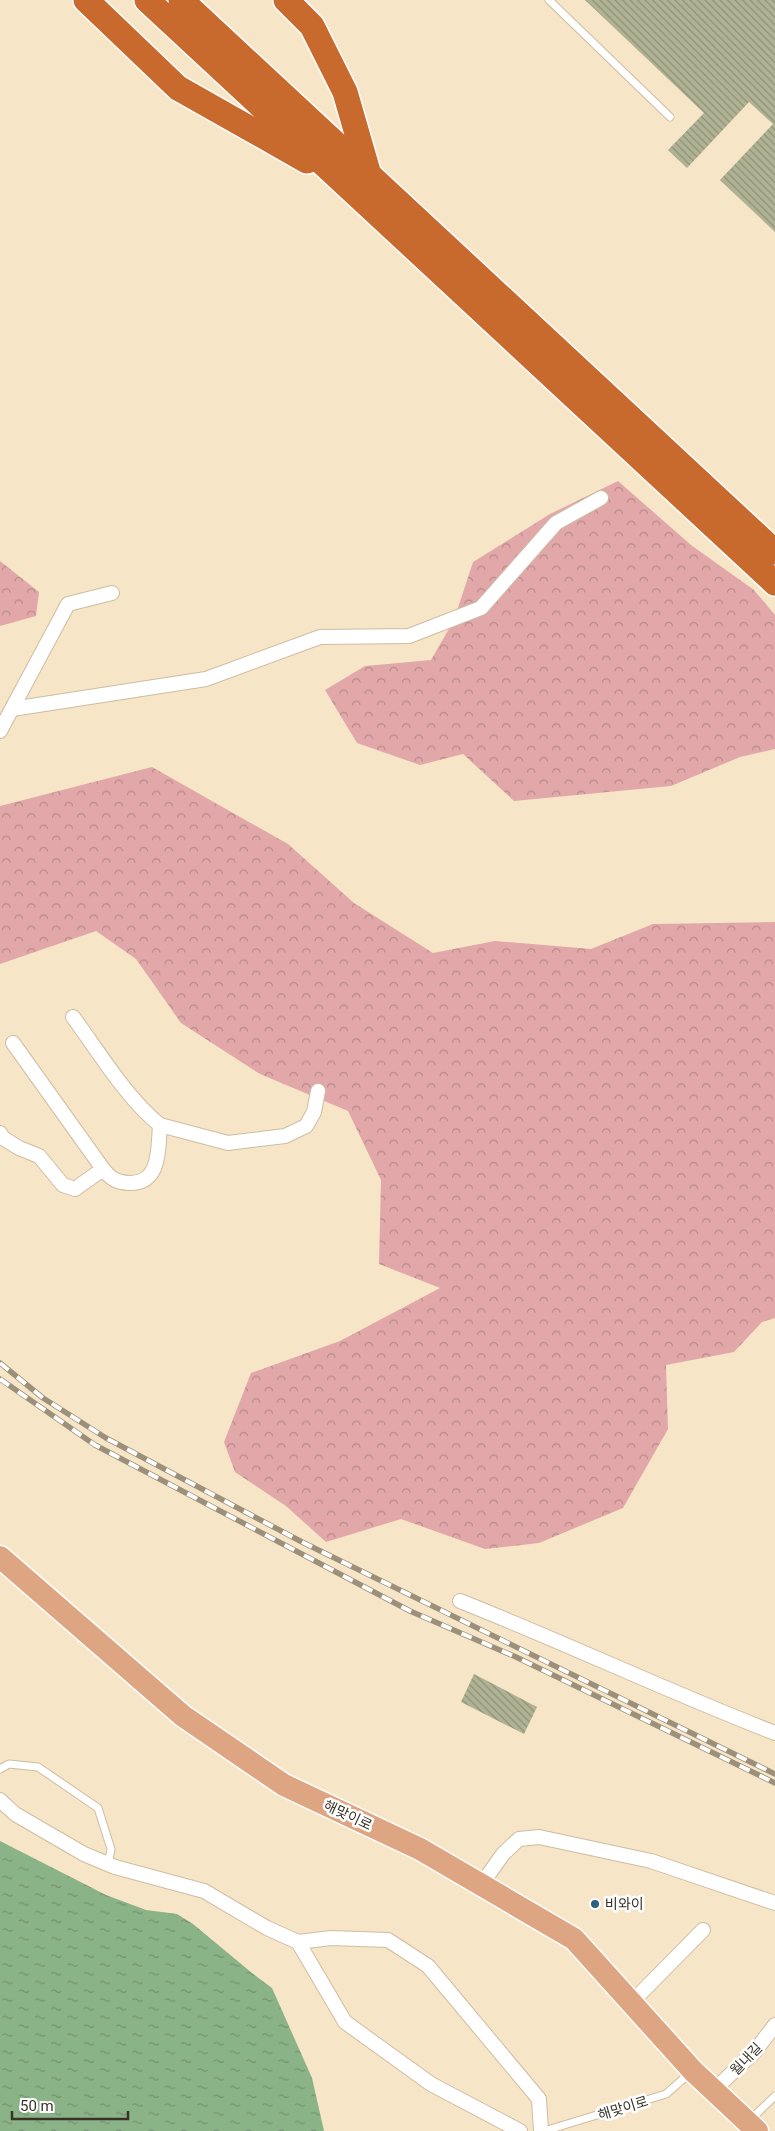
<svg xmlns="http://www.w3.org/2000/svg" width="775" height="2131" font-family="Roboto,'Noto Sans KR',sans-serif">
  <defs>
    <pattern id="forest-crowns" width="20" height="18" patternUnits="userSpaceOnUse" patternTransform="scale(1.25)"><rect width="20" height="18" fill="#e2a8a9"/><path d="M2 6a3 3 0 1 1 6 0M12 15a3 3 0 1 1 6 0" fill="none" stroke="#b8898a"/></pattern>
    <pattern id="water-ripples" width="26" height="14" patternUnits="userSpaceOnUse" patternTransform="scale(1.25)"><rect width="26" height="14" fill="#8bb388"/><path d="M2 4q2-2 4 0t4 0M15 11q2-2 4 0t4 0" fill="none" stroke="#73926f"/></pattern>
    <pattern id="building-back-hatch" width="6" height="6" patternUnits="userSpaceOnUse" patternTransform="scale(1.25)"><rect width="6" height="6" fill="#afb293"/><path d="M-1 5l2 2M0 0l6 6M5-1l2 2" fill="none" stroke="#8f9178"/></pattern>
  </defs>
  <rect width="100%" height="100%" fill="#f6e5c7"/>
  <path fill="url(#forest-crowns)" d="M 618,481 L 691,545 L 754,590 L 775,615 L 775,749 L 740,757 L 671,786 L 514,801 L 463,754 L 420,765 L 357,743 L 325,690 L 365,666 L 431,660 L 454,620 L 473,562 L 550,514 Z
    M 0,561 L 39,592 L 36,616 L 0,626 Z
    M 152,767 L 288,844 L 354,903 L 433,953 L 495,941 L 591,949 L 653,924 L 775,922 L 775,1318 L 762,1322 L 734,1352 L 666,1365 L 668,1429 L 623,1508 L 539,1543 L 485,1549 L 401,1519 L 326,1542 L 286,1506 L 235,1472 L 224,1442 L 251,1373 L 340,1341 L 440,1288 L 379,1264 L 381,1180 L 348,1111 L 260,1074 L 181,1023 L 136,959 L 96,931 L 0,964 L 0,806 Z"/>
  <path fill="url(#water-ripples)" d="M 0,1841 L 106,1895 L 146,1910 L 177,1914 L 193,1924 L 252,1973 L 272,1988 L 312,2078 L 324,2131 L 0,2131 Z"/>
  <path fill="url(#building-back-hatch)" d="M 585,0 L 775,0 L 775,232 L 720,180 L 773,124 L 749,102 L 687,168 L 668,150 L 704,113 Z
    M 474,1674 L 537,1707 L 524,1734 L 461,1702 Z"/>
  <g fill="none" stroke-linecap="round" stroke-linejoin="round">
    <defs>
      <path id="lane" d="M 549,0 L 670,117
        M 0,1769 L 9,1764 L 38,1767 L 98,1808 L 111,1849 L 108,1865
        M 750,2120 L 775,2096
        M 544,2131 L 666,2094 L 691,2072"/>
      <path id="street" d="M 12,709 L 206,679 L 320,637 L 409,636 L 481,608 L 556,523 L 601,498
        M 0,731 L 68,604 L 112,593
        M 73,1017 C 99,1052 127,1099 160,1125 C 158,1149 161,1184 129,1183 C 116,1182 111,1179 103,1169
        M 160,1125 L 228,1143 L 285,1136 L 306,1126 L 314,1112 L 318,1091
        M 0,1133 L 3,1138 L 19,1148 L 39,1156 L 63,1185 L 75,1189 L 103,1169 L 13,1043
        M 460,1601 C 566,1643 669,1692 775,1733
        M 0,1800 L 15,1814 L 84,1854 L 115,1867 L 204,1891 L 267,1928 L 298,1942 L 345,2022 L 431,2084 L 520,2131
        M 481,1885 L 503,1854 L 519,1839 L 539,1837 L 651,1861 L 775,1903
        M 298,1942 L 331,1938 L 388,1940 L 428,1966 L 539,2099 L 541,2131
        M 632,2002 L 703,1930
        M 714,2090 L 755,2051 L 775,2025"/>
      <path id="primary" d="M 0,1557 L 183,1716 L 284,1785 L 420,1849 L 574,1939 L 693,2071 L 757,2131"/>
      <path id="highway" d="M 86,0 L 178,88 L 307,161
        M 147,0 L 775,583
        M 181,0 L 775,552
        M 286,0 L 312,26 L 345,92 L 369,175"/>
    </defs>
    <use href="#lane" stroke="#cebda1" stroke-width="9"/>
    <use href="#street" stroke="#cebda1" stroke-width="16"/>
    <use href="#primary" stroke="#fff" stroke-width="25"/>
    <use href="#highway" stroke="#fff" stroke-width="28"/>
    <use href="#lane" stroke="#fff" stroke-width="7"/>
    <use href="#street" stroke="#fff" stroke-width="14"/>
    <use href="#primary" stroke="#dea582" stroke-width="22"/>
    <use href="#highway" stroke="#c8692e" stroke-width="25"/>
    <defs>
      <path id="rail" d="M 0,1363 L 43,1398 L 106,1438 L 302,1542 L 775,1774
        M 0,1379 L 95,1445 L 410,1611 L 516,1657 L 775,1783"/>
    </defs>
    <use href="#rail" stroke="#9c907b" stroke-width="5.5"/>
    <use href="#rail" stroke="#fff" stroke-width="4" stroke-dasharray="11" stroke-linecap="butt"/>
  </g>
  <circle fill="#2d607d" stroke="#fff" stroke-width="2" cx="595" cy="1904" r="5"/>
  <g text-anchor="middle" stroke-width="5" stroke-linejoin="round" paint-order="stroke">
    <g font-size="14" fill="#393227" stroke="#fff">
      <text transform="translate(348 1815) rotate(25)" y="5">해맞이로</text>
      <text transform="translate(746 2059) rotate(-46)" y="5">월내길</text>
      <text transform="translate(623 2108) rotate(-17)" y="5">해맞이로</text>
    </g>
    <g font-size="14" fill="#393227" stroke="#fff" text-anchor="start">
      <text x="605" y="1909">비와이</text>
    </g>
  </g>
  <path d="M12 2111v8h116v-8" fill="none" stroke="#393227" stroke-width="2.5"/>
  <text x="20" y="2111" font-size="15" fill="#393227" stroke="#ffffff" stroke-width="4" paint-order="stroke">50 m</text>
</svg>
